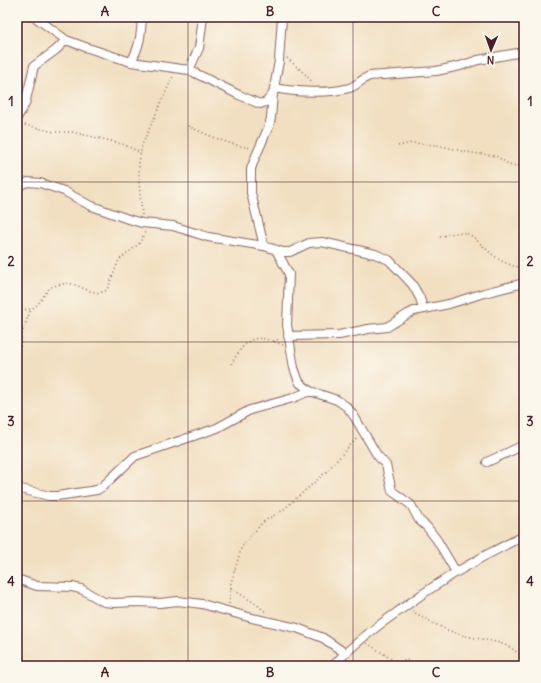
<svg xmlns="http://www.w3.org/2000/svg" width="541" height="683" font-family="Delius,sans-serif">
  <rect width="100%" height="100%" fill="#fbf7ec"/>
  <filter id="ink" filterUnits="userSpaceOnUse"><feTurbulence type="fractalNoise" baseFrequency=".025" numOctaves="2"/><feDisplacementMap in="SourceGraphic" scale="8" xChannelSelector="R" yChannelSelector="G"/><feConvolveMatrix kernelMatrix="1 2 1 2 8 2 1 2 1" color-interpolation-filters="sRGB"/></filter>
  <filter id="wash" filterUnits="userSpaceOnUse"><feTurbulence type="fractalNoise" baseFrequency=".012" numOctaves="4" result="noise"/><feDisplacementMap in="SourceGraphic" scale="16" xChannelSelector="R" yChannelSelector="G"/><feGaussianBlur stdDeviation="0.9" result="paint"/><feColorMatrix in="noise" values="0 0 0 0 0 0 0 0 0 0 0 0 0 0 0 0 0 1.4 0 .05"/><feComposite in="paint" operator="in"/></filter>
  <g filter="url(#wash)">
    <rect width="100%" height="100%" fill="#f2dfc1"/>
  </g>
  <g filter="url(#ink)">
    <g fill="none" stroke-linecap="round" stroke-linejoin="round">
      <defs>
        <path id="minor" d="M 35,17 L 66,40 L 88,48 L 131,62 L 189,70 L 239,95 L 260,104 L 266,102 L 273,94
          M 131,62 C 140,46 141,35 142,17
          M 189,70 L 199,48 L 203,17
          M 274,88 C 294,92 329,94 349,88 C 357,86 361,79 370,76 L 436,71 L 460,66 L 478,60 L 517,53 L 521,54 L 524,58
          M 17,118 L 25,104 L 34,66 L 56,50 L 66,40
          M 17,186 L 28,182 L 40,183 L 64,191 L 89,205 L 128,219 L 142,223 L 173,226 L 208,237 L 264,246 L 283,252 L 290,252 L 309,243 L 322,242 L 375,254 L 389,260 L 412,284 L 420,298 L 423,309
          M 264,246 L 251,193 L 251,169 L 255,158 L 269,126 L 271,118 L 273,94 L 279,61 L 282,17
          M 276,250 L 289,274 L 287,325 L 294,368 L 298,379 L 300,383 L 310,391 L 337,400 L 347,407 L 354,416 L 377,455 L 386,465 L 392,491 L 411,505 L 419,520 L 427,527 L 437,540 L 456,572
          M 288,336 L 339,335 L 368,329 L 387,327 L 408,314 L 414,311 L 449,304 L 484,293 L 524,283
          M 487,462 L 524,445
          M 17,488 L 49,496 L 57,496 L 97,490 L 102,487 L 135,456 L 217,428 L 250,410 L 293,398 L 310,391
          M 17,579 L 37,586 L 72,587 L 81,589 L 104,602 L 114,603 L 137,602 L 160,603 L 178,601 L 202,604 L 252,618 L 297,628 L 323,638 L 345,653
          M 333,666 C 352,645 373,629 396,613 C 436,583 479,557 524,536
          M 521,666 L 524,664"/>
      </defs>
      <use href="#minor" stroke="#856260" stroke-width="10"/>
      <path stroke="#856260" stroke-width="1.5" stroke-dasharray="1 3" stroke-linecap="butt" d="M 287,58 L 306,75 L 313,83
        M 21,124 L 54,132 L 72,132 L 111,141 L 125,145 L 141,153
        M 188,126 C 208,135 229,145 251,148
        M 398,146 L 412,143 L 437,145 L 466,152 L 496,156 L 510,165 L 524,167
        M 524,194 L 522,200 L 524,207
        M 142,215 L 139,183 L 139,163 L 142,145 L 173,76
        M 440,237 C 448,234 457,232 465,233 C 473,235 478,242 483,246 C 495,258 507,266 524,268
        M 17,309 C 21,309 26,310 30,309 C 42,306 44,287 57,285 C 62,284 67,283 72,284 C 84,287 95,297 107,290 L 119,260 L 139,244 L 145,232
        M 273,341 L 280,339
        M 17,358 L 20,349 L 22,333 L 31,309
        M 231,364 C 247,338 252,332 283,345
        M 231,588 L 256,604 L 267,613
        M 229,604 L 231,583 L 242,546 L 263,522 L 283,510 L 326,472 L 357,438
        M 412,611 C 427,620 444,630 462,635 C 482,641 505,639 521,656
        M 367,643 L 399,664 L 405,659 L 420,666"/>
      <use href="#minor" stroke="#fff" stroke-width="8"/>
    </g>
  </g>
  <path fill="none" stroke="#4a1f2b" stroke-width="1" stroke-opacity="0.55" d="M 188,17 L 188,666M 353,17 L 353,666M 17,182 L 524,182M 17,342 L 524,342M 17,501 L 524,501"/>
  <rect width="541" height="683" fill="none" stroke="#fbf7ec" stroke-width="44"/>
  <g transform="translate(491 50) rotate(182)" stroke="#fbf7ec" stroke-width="3" paint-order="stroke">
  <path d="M0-3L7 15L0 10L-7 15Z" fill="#4a1f2b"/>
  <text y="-6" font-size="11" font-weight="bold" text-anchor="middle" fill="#4a1f2b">N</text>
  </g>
  <rect x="22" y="22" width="497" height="639" fill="none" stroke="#4a1f2b" stroke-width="1.5"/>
  <g font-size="13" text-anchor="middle" font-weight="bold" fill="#4a1f2b">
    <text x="105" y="16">A</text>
    <text x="270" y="16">B</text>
    <text x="436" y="16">C</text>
    <text x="11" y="106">1</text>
    <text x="530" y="106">1</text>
    <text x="11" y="266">2</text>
    <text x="530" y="266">2</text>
    <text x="11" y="426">3</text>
    <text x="530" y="426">3</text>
    <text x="11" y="586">4</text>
    <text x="530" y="586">4</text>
    <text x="105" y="677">A</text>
    <text x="270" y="677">B</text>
    <text x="436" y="677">C</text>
  </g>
</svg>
